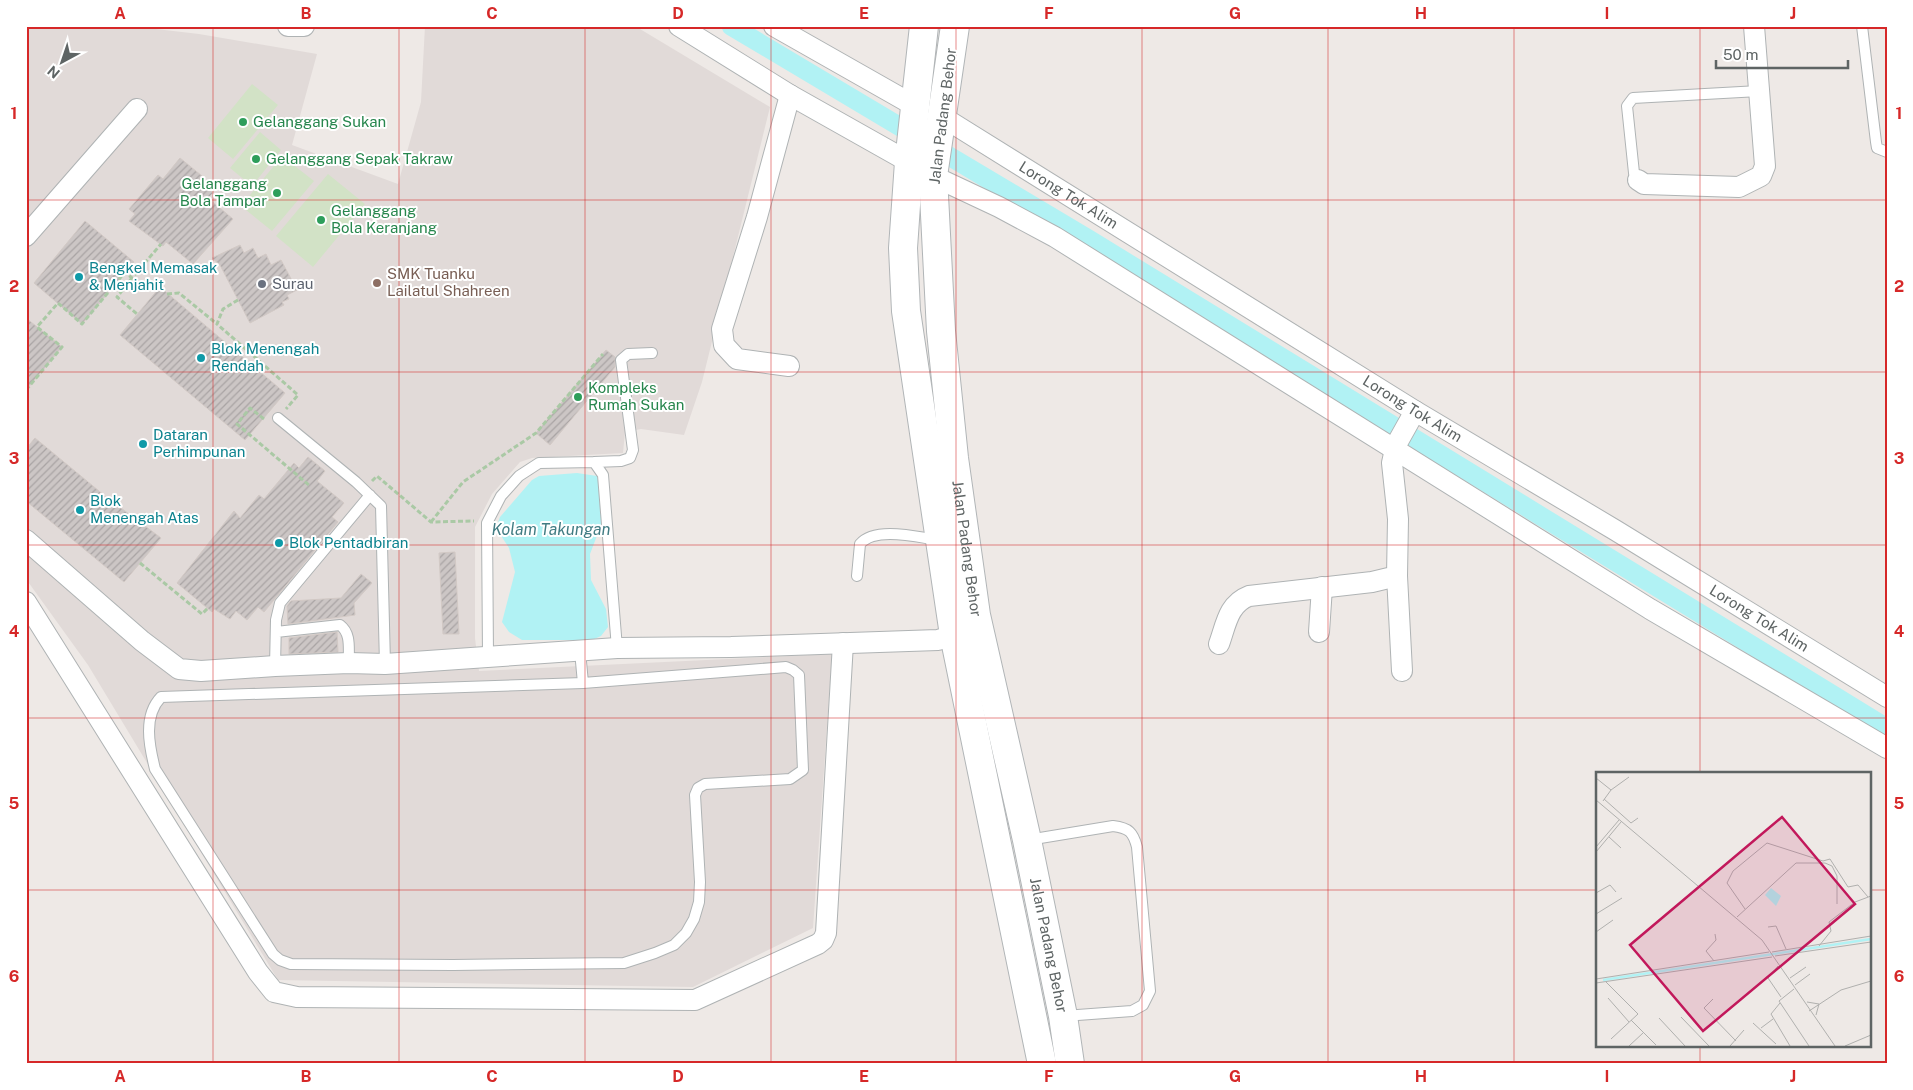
<svg xmlns="http://www.w3.org/2000/svg" width="1913" height="1090" font-family="'Public Sans',sans-serif">
  <defs>
    <pattern id="building-hatch" width="6" height="6" patternUnits="userSpaceOnUse" patternTransform="scale(1.25)"><rect width="6" height="6" fill="#ccc6c5"/><path d="M-1 1l2-2M0 6l6-6M5 7l2-2" fill="none" stroke="#a9a4a4"/></pattern>
  </defs>
  <rect width="100%" height="100%" fill="#eee9e6"/>
  <path fill="#e1dad8" d="M 26,26 L 130,26 L 199,34 L 317,54 L 292,145 L 398,184 L 421,102 L 425,26 L 635,26 L 770,107 L 702,382 L 684,435 L 641,429 L 625,432 L 623,453 L 532,458 L 520,462 L 492,494 L 475,527 L 475,638 L 479,671 L 832,654 L 813,928 L 693,987 L 278,980 L 88,665 L 26,579 Z"/>
  <path fill="#d2e2c6" d="M 252,84 L 278,105 L 233,159 L 208,138 Z
    M 260,132 L 281,150 L 252,186 L 230,168 Z
    M 282,156 L 314,181 L 272,231 L 241,206 Z
    M 328,174 L 365,204 L 313,267 L 276,236 Z"/>
  <path fill="#b1f2f4" d="M 577,473 L 597,476 L 601,494 L 603,520 L 590,554 L 591,580 L 606,609 L 608,627 L 601,636 L 592,640 L 522,640 L 509,632 L 502,622 L 515,572 L 509,548 L 496,528 L 500,517 L 532,480 L 539,476 Z"/>
  <g fill="none" stroke-linecap="round" stroke-linejoin="round">
    <path stroke="#b1f2f4" stroke-width="19" d="M 731,26 L 1090,240 L 1887,728"/>
  </g>
  <path fill="url(#building-hatch)" stroke="#d2c9c5" d="M 180,158 L 202,176 L 199,181 L 213,193 L 208,198 L 233,219 L 193,264 L 166,242 L 163,246 L 129,221 L 135,214 L 129,209 L 158,175 L 163,179 Z
    M 85,221 L 134,262 L 82,324 L 34,283 Z
    M 240,245 L 244,253 L 253,248 L 258,258 L 266,254 L 271,265 L 281,260 L 297,290 L 287,295 L 289,299 L 282,302 L 284,305 L 250,323 L 220,265 L 212,258 Z
    M 160,287 L 285,393 L 245,440 L 120,335 Z
    M 26,318 L 62,347 L 26,390 Z
    M 606,350 L 615,357 L 615,367 L 550,445 L 536,433 Z
    M 35,438 L 105,496 L 161,538 L 124,582 L 26,501 L 26,449 Z
    M 308,457 L 325,471 L 317,481 L 344,503 L 332,517 L 338,522 L 264,612 L 258,607 L 247,620 L 236,611 L 230,619 L 214,609 L 212,612 L 177,583 L 234,511 L 240,518 L 259,495 L 264,499 L 294,463 L 299,468 Z
    M 455,552 L 459,634 L 443,634 L 439,553 Z
    M 361,574 L 372,583 L 354,603 L 355,615 L 288,624 L 287,606 L 291,601 L 341,598 Z
    M 337,632 L 338,652 L 289,654 L 289,638 Z"/>
  <g fill="none" stroke-linecap="round" stroke-linejoin="round">
    <defs>
      <path id="service" d="M 1862,26 L 1876,142 L 1877,148 L 1887,152
        M 1638,180 L 1634,173 L 1627,106 L 1633,98 L 1759,91
        M 278,418 L 356,482 L 381,506 L 385,664
        M 594,462 L 621,461 L 630,458 L 633,450 L 621,360 L 628,354 L 652,353
        M 857,576 L 860,544 C 875,526 917,537 938,540
        M 276,632 L 340,625 C 352,634 348,650 349,663
        M 580,651 L 583,683
        M 488,656 L 487,523 L 501,496 L 519,476 L 539,463 L 594,462 L 603,475 L 617,648
        M 275,666 L 276,620 L 280,603 L 370,495
        M 786,667 L 793,670 L 799,675 L 803,770 L 790,779 L 705,784 L 698,788 L 695,795 L 700,882 L 699,902 L 694,919 L 686,933 L 674,945 L 655,953 L 624,963 L 453,965 L 291,964 L 280,960 L 273,954 L 155,769 C 149,745 143,716 161,697 L 583,683 Z
        M 1028,840 L 1113,826 C 1129,828 1133,832 1137,847 L 1150,991 L 1143,1005 L 1132,1011 L 1064,1016"/>
      <g id="minor">
        <path d="M 288,26 L 304,26"/>
        <path d="M 679,26 L 790,95 L 909,162"/>
        <path d="M 774,26 L 915,106"/>
        <path id="s1" d="M 941,116 L 1415,411 L 1615,530 L 1887,697"/>
        <path d="M 933,176 L 999,207 L 1055,237 L 1650,609 L 1887,748"/>
        <path d="M 1638,180 L 1644,184 L 1739,187 L 1761,176 L 1765,166 L 1754,26"/>
        <path d="M 26,236 L 137,109"/>
        <path d="M 789,366 L 737,359 L 724,345 L 722,329 L 757,217 L 790,95"/>
        <path d="M 26,540 L 142,641 L 179,669 L 201,671 L 275,666 L 349,663 L 385,664 L 617,648 L 731,647 L 938,640 L 954,635"/>
        <path d="M 1397,576 L 1402,671"/>
        <path d="M 26,602 L 258,972 L 274,992 L 297,997 L 695,1000 L 818,944 L 823,940 L 826,933 L 843,643"/>
        <path d="M 1319,632 L 1322,587"/>
        <path d="M 1219,644 C 1226,625 1228,604 1249,596 L 1372,582 L 1397,576 L 1398,519 L 1392,463 L 1396,445 L 1415,411"/>
      </g>
      <g id="secondary">
        <path d="M 924,26 L 909,162 L 903,248 L 906,311 L 954,635 L 1042,1064"/>
        <path id="s2" d="M 955,26 L 933,176 L 941,331 L 954,458 L 976,615 L 1027,840 L 1063,1016 L 1070,1064"/>
      </g>
    </defs>
    <use href="#service" stroke="#afb3b4" stroke-width="12"/>
    <use href="#minor" stroke="#afb3b4" stroke-width="22"/>
    <use href="#secondary" stroke="#b1b5b7" stroke-width="30"/>
    <path stroke="#aac9a5" stroke-width="3" stroke-dasharray="5 2.5" stroke-linecap="butt" d="M 132,278 L 117,297 L 137,314
      M 167,294 L 179,293 L 217,324
      M 238,300 L 223,309 L 217,324 L 298,395 L 286,409
      M 26,390 L 62,347 L 37,327 L 58,303 L 82,324 L 125,272 L 132,278 L 161,244
      M 264,419 L 250,408 L 237,424 L 310,486
      M 372,481 L 377,476 L 431,522 L 474,521
      M 431,522 L 463,482 L 536,433 L 603,354
      M 140,563 L 202,614 L 208,608"/>
    <use href="#service" stroke="#fff" stroke-width="10"/>
    <use href="#minor" stroke="#fff" stroke-width="20"/>
    <use href="#secondary" stroke="#fff" stroke-width="28"/>
  </g>
  <path fill="none" stroke="#d62828" stroke-width="1" stroke-opacity="0.55" d="M 213,26 L 213,1064M 399,26 L 399,1064M 585,26 L 585,1064M 771,26 L 771,1064M 956,26 L 956,1064M 1142,26 L 1142,1064M 1328,26 L 1328,1064M 1514,26 L 1514,1064M 1700,26 L 1700,774M 26,200 L 1887,200M 26,372 L 1887,372M 26,545 L 1887,545M 26,718 L 1887,718M 26,890 L 1597,890M 1869,890 L 1887,890M 1700,1046 L 1700,1064"/>
  <g fill="#2e9e5b" stroke="#fff" stroke-width="2">
    <circle cx="243" cy="122" r="5"/>
    <circle cx="256" cy="159" r="5"/>
    <circle cx="277" cy="193" r="5"/>
    <circle cx="321" cy="220" r="5"/>
    <circle cx="578" cy="397" r="5"/>
  </g>
  <g fill="#0f9aa8" stroke="#fff" stroke-width="2">
    <circle cx="79" cy="277" r="5"/>
    <circle cx="201" cy="358" r="5"/>
    <circle cx="143" cy="444" r="5"/>
    <circle cx="80" cy="510" r="5"/>
    <circle cx="279" cy="543" r="5"/>
  </g>
  <circle fill="#8d6e63" stroke="#fff" stroke-width="2" cx="377" cy="283" r="5"/>
  <circle fill="#6b7280" stroke="#fff" stroke-width="2" cx="262" cy="284" r="5"/>
  <g text-anchor="middle" stroke-width="4" stroke-linejoin="round" paint-order="stroke">
    <g font-size="15" fill="#5e6464" stroke="#fff">
      <text transform="translate(943 116) rotate(-83)" y="5">Jalan Padang Behor</text>
      <text dy="5" stroke="none"><textPath href="#s1" startOffset="150">Lorong Tok Alim</textPath></text>
      <text dy="5" stroke="none"><textPath href="#s1" startOffset="555">Lorong Tok Alim</textPath></text>
      <text dy="5" stroke="none"><textPath href="#s2" startOffset="526">Jalan Padang Behor</textPath></text>
      <text dy="5" stroke="none"><textPath href="#s1" startOffset="960">Lorong Tok Alim</textPath></text>
      <text dy="5" stroke="none"><textPath href="#s2" startOffset="931">Jalan Padang Behor</textPath></text>
    </g>
    <g font-size="15" fill="#27864d" stroke="#fff" text-anchor="start">
      <text x="253" y="127">Gelanggang Sukan</text>
      <text x="266" y="164">Gelanggang Sepak Takraw</text>
      <text x="267" y="189" text-anchor="end">Gelanggang<tspan x="267" dy="17">Bola Tampar</tspan></text>
      <text x="331" y="216">Gelanggang<tspan x="331" dy="17">Bola Keranjang</tspan></text>
      <text x="588" y="393">Kompleks<tspan x="588" dy="17">Rumah Sukan</tspan></text>
    </g>
    <g font-size="15" fill="#0d838f" stroke="#fff" text-anchor="start">
      <text x="89" y="273">Bengkel Memasak<tspan x="89" dy="17">&amp; Menjahit</tspan></text>
      <text x="211" y="354">Blok Menengah<tspan x="211" dy="17">Rendah</tspan></text>
      <text x="153" y="440">Dataran<tspan x="153" dy="17">Perhimpunan</tspan></text>
      <text x="90" y="506">Blok<tspan x="90" dy="17">Menengah Atas</tspan></text>
      <text x="289" y="548">Blok Pentadbiran</text>
    </g>
    <g font-size="15" fill="#785e54" stroke="#fff" text-anchor="start">
      <text x="387" y="279">SMK Tuanku<tspan x="387" dy="17">Lailatul Shahreen</tspan></text>
    </g>
    <g font-size="15" fill="#5b616d" stroke="#fff" text-anchor="start">
      <text x="272" y="289">Surau</text>
    </g>
    <g font-size="16" font-style="italic" fill="#417c83" stroke="#fff">
      <text x="551" y="535">Kolam Takungan</text>
    </g>
  </g>
  <g transform="translate(1596 772)">
    <rect width="275" height="275" fill="#eee9e6"/>
    <path d="M 175,116 L 185,124 L 180,134 L 169,123 Z" fill="#b1f2f4"/>
    <path fill="none" stroke="#b1f2f4" stroke-width="2.5" d="M 7,208 L 275,167"/>
    <path fill="none" stroke="#b0b0ae" stroke-width="1" d="M 0,6 L 15,18M 8,27 L 35,51 L 42,46M 0,28 L 166,168 L 239,274M 7,29 L 15,18 L 33,5M 13,65 L 25,76M 0,75 L 23,48M 0,80 L 25,50M 0,121 L 14,113 L 20,120M 149,137 L 131,111 L 137,99 L 171,71 L 227,89 L 234,87 L 252,115 L 262,113 L 272,125M 0,142 L 26,126M 141,145 L 200,91 L 229,91 L 236,94 L 241,104 L 241,132M 172,155 L 180,154 L 190,177M 0,160 L 17,148M 223,174 L 235,159 L 233,150 L 259,130 L 275,124M 176,180 L 275,164M 179,184 L 275,170M 118,189 L 110,179 L 120,168 L 119,162M 182,194 L 172,206 L 185,225M 194,206 L 210,195M 0,207 L 173,180M 10,210 L 42,242 L 15,267M 0,211 L 176,185M 199,213 L 214,202M 198,217 L 183,229 L 213,274M 12,226 L 33,250M 117,227 L 108,236 L 140,269M 211,230 L 223,232 L 220,243M 184,231 L 175,242 L 194,274M 213,239 L 245,218 L 275,209M 85,245 L 113,274M 63,246 L 89,274M 35,248 L 60,273M 157,251 L 180,272M 165,256 L 177,247M 33,274 L 47,261M 134,274 L 148,258M 249,274 L 275,263"/>
    <path fill="#c2185b" fill-opacity="0.15" stroke="#c2185b" stroke-width="2.5" d="M 186,45 L 259,132 L 107,259 L 34,173 Z"/>
    <rect width="275" height="275" fill="none" stroke="#5e6464" stroke-width="2.5"/>
  </g>
  <rect width="1913" height="1090" fill="none" stroke="#ffffff" stroke-width="55"/>
  <g transform="translate(62 62) rotate(220)" stroke="#ffffff" stroke-width="4" paint-order="stroke">
  <path d="M0-4L9 19L0 12L-9 19Z" fill="#5e6464"/>
  <text y="-8" font-size="14" font-weight="bold" text-anchor="middle" fill="#5e6464">N</text>
  </g>
  <path d="M1716 60v8h132v-8" fill="none" stroke="#5e6464" stroke-width="2.5"/>
  <text x="1723" y="60" font-size="15" fill="#5e6464" stroke="#ffffff" stroke-width="4" paint-order="stroke">50 m</text>
  <rect x="28" y="28" width="1858" height="1034" fill="none" stroke="#d62828" stroke-width="2"/>
  <g font-size="16" text-anchor="middle" font-weight="bold" fill="#d62828">
    <text x="120" y="19">A</text>
    <text x="306" y="19">B</text>
    <text x="492" y="19">C</text>
    <text x="678" y="19">D</text>
    <text x="864" y="19">E</text>
    <text x="1049" y="19">F</text>
    <text x="1235" y="19">G</text>
    <text x="1421" y="19">H</text>
    <text x="1607" y="19">I</text>
    <text x="1793" y="19">J</text>
    <text x="14" y="119">1</text>
    <text x="1899" y="119">1</text>
    <text x="14" y="292">2</text>
    <text x="1899" y="292">2</text>
    <text x="14" y="464">3</text>
    <text x="1899" y="464">3</text>
    <text x="14" y="637">4</text>
    <text x="1899" y="637">4</text>
    <text x="14" y="809">5</text>
    <text x="1899" y="809">5</text>
    <text x="14" y="982">6</text>
    <text x="1899" y="982">6</text>
    <text x="120" y="1082">A</text>
    <text x="306" y="1082">B</text>
    <text x="492" y="1082">C</text>
    <text x="678" y="1082">D</text>
    <text x="864" y="1082">E</text>
    <text x="1049" y="1082">F</text>
    <text x="1235" y="1082">G</text>
    <text x="1421" y="1082">H</text>
    <text x="1607" y="1082">I</text>
    <text x="1793" y="1082">J</text>
  </g>
</svg>
